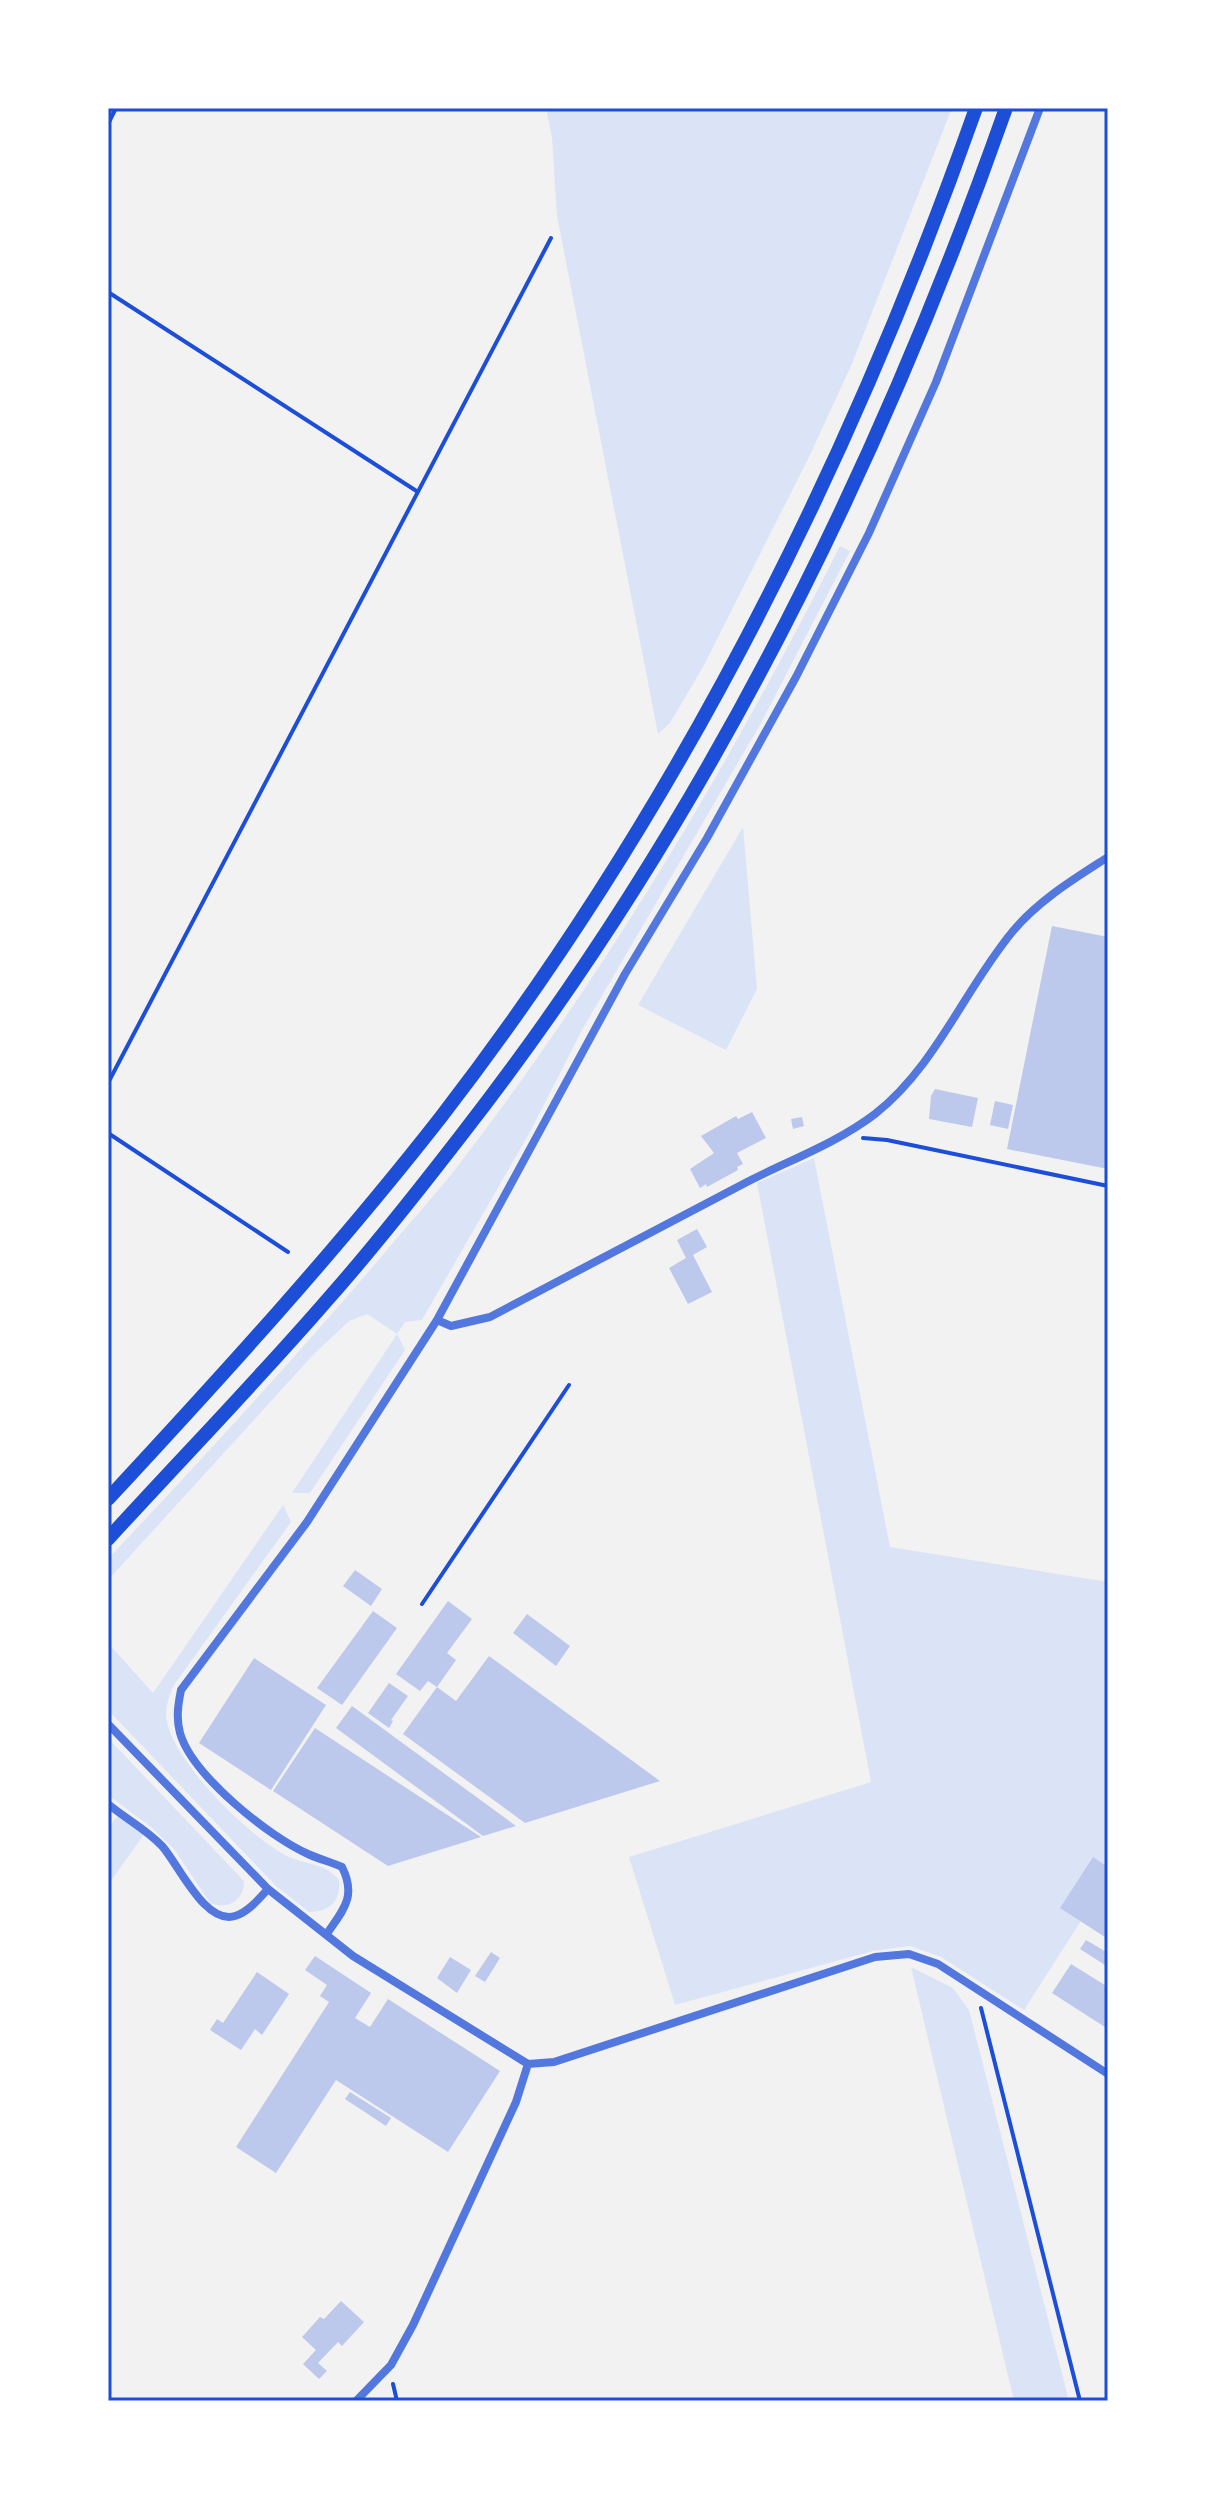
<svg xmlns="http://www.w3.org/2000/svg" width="1216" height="2509" font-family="'Fira Sans Condensed',sans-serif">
  <rect width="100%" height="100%" fill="#f2f2f2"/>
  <path fill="#dbe4f7" d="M 546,108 L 952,108 L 851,366 L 809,457 L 703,667 L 670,723 L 658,734 L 557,216 L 552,138 Z
    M 840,546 L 850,551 L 761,723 L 582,1030 L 530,1132 L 422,1320 L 405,1322 L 397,1334 L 405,1350 L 310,1493 L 292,1493 L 397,1334 L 367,1314 L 349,1321 L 314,1354 L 108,1580 L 108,1559 C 203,1458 297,1356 387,1250 C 411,1221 437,1193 460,1163 C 608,970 731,762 840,546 Z
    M 743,827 L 757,989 L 726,1050 L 638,1005 Z
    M 814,1158 L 890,1547 L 1108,1582 L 1108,1867 L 1093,1858 L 1081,1921 L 1024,2010 L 941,1957 L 910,1946 L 873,1951 L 675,2005 L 629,1857 L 871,1782 L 757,1183 Z
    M 283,1505 L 291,1522 L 174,1685 C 170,1694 166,1704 166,1715 C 168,1758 252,1840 289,1857 C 308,1865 325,1863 339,1880 C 341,1902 329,1912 309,1912 L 276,1886 L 108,1710 L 108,1643 L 153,1693 Z
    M 108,1738 L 244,1881 C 244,1901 228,1910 210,1903 L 174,1849 L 151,1827 L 108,1795 Z
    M 120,1813 L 147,1830 L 108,1885 L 108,1828 Z
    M 911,1967 L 953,1988 L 969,2010 L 1069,2401 L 1014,2401 Z"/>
  <path fill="#bdc9ec" d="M 1052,926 L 1108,937 L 1108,1169 L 1007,1149 Z
    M 935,1089 L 978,1098 L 972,1127 L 929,1119 L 931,1096 Z
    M 995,1101 L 1013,1105 L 1008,1129 L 990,1125 Z
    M 752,1112 L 766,1138 L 737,1153 L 743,1164 L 737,1167 L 738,1170 L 707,1187 L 706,1184 L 700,1188 L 690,1169 L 714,1153 L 701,1136 L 736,1116 L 738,1119 Z
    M 802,1117 L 804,1126 L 793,1129 L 791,1119 Z
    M 697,1229 L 707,1247 L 693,1255 L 712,1292 L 688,1304 L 669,1268 L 686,1258 L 677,1240 Z
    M 355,1570 L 382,1589 L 371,1606 L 343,1586 Z
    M 448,1601 L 472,1619 L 447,1653 L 456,1660 L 437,1687 L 456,1701 L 489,1656 L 660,1781 L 525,1823 L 403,1734 L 437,1687 L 428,1681 L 420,1691 L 396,1674 Z
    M 373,1611 L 397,1628 L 342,1705 L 317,1688 Z
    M 527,1614 L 570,1646 L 556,1666 L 513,1633 Z
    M 254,1658 L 326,1705 L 271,1790 L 199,1743 Z
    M 389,1683 L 408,1696 L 391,1720 L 393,1721 L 389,1728 L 368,1713 Z
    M 352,1706 L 516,1826 L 483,1836 L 336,1728 Z
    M 315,1728 L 481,1837 L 388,1866 L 273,1791 Z
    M 1093,1857 L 1108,1867 L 1108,1939 L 1060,1908 Z
    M 1086,1940 L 1108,1953 L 1108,1967 L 1080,1949 Z
    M 491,1952 L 500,1958 L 485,1982 L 475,1976 Z
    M 315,1956 L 371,1993 L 355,2018 L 370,2027 L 388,1999 L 500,2071 L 448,2152 L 336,2080 L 276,2173 L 236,2147 L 329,2002 L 320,1996 L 327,1985 L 305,1970 Z
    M 450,1957 L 471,1970 L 457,1993 L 437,1978 Z
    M 1071,1964 L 1108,1987 L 1108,2029 L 1052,1993 Z
    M 257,1972 L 289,1994 L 262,2035 L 255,2029 L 241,2050 L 210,2030 L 217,2019 L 223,2023 Z
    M 350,2092 L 391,2118 L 386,2126 L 345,2099 Z
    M 341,2301 L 364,2322 L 342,2346 L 338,2342 L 318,2363 L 327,2371 L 319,2379 L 303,2364 L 316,2350 L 302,2337 L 320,2317 L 324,2319 Z"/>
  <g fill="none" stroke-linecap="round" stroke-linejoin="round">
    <path stroke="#1d4ed8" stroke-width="4" d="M 108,124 L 116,108
      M 108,292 L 418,492
      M 108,1083 L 551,238
      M 108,1133 L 288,1252
      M 863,1138 L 887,1140 L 1108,1186
      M 422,1604 L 569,1385
      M 981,2008 L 1080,2401
      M 393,2384 L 397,2401"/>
    <path stroke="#5277de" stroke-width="8" d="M 437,1320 L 451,1326 L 490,1317 C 575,1272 661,1227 747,1182 C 790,1160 837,1143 875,1114 C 936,1066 964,990 1013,931 C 1039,900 1074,879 1108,857
      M 108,1724 L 268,1889
      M 108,1804 C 126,1819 146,1829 162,1846 C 179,1865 205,1925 235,1916 C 248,1912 259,1899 268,1889 L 353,1956 L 528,2064 L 554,2062 L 875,1957 L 909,1954 L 938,1964 L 1108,2074
      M 326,1935 C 343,1910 357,1897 342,1867 C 331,1862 319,1859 308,1854 C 269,1837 192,1775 180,1733 C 176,1718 178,1705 181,1690 L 307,1522 L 437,1320 L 625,974 L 707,838 L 796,677 L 869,533 L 936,382 L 1040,108
      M 356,2401 L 391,2365 L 413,2325 L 516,2102 L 528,2064"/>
    <path stroke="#1d4ed8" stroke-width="14" d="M 108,1499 C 223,1375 337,1250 441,1117 C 675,814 849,468 976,108
      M 108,1539 C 181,1459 257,1381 328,1299 C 375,1246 419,1190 463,1133 C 702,826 877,474 1006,108"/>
  </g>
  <rect width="1216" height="2509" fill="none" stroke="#ffffff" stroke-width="220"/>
  <rect x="110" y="110" width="996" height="2289" fill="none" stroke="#1d4ed8" stroke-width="3"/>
</svg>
